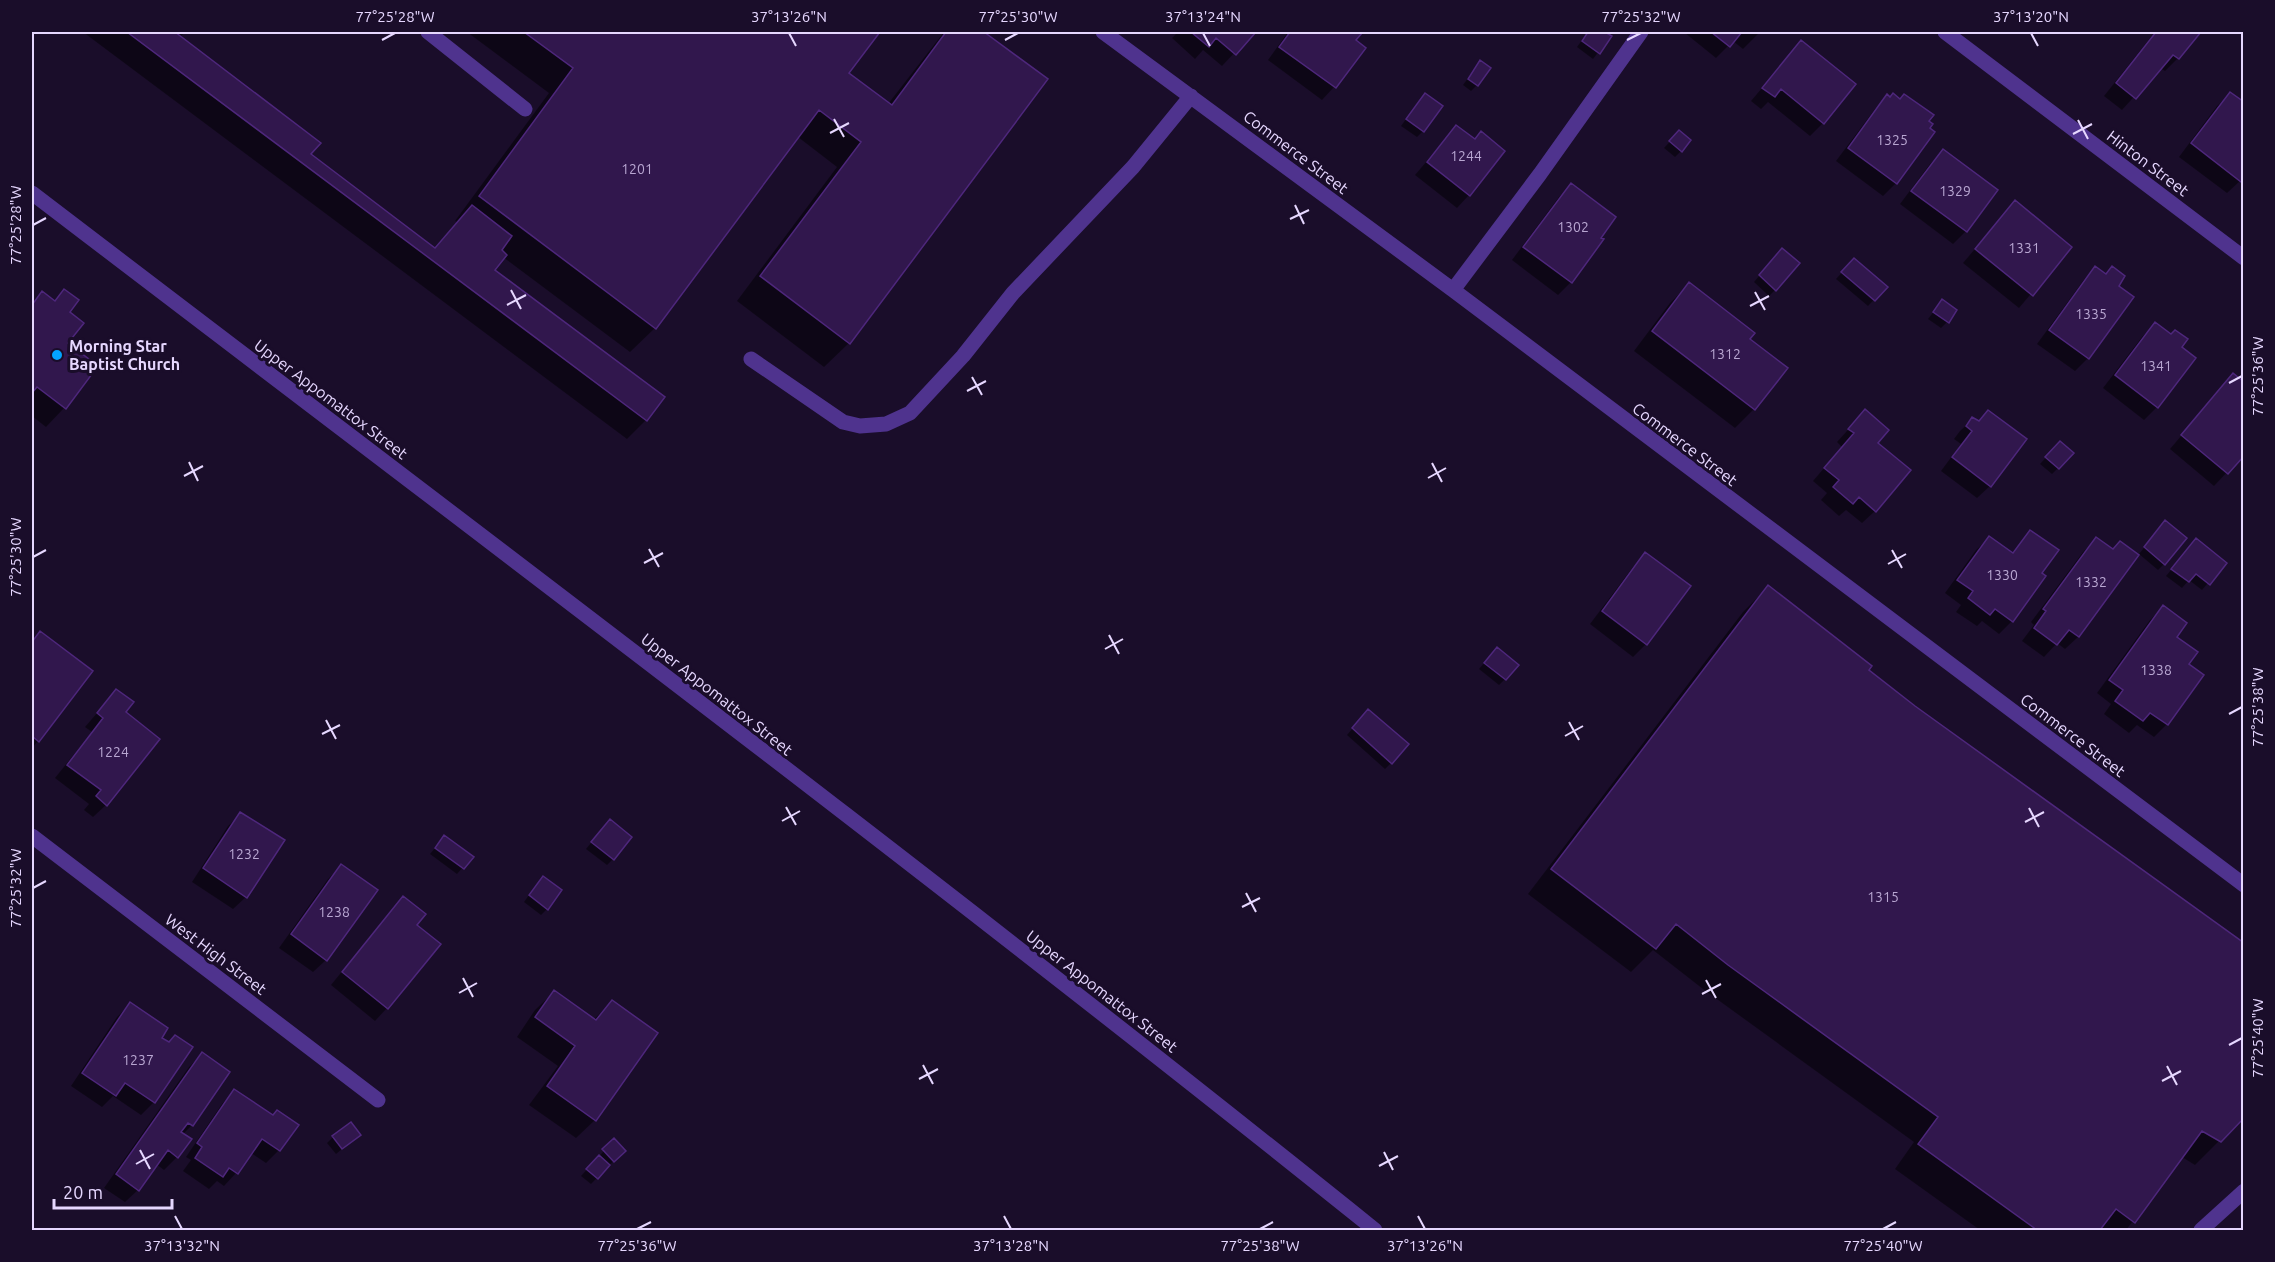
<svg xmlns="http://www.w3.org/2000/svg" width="2275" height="1262" font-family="Ubuntu,sans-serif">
  <rect width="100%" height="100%" fill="#1a0d2a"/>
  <path fill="#0007" d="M 83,32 L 185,32 L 180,37 L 309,154 L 433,249 L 457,222 L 455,221 L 549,93 L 467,32 L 878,32 L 847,74 L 888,104 L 944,32 L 981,32 L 1046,80 L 849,343 L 824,367 L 737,301 L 837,167 L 798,137 L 655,328 L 630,352 L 503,257 L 493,271 L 646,420 L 627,439 Z
    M 1178,32 L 1254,32 L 1222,66 L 1203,50 L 1195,59 L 1172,38 Z
    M 1288,32 L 1361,32 L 1354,41 L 1364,48 L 1334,87 L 1322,100 L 1268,60 Z
    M 1588,32 L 1603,32 L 1610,37 L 1593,59 L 1577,47 Z
    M 1686,32 L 1760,32 L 1743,49 L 1733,41 L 1716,58 L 1685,33 Z
    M 2155,32 L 2199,32 L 2178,58 L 2165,71 L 2160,68 L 2122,110 L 2104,96 Z
    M 1801,42 L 1823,123 L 1810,136 L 1768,102 L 1761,109 L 1751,101 Z
    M 1480,62 L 1477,85 L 1471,91 L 1463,85 Z
    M 2230,94 L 2240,181 L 2227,193 L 2179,157 L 2217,106 Z
    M 1887,96 L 1927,121 L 1896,183 L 1883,196 L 1836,161 L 1875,109 Z
    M 1419,101 L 1423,131 L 1417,137 L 1401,126 Z
    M 1456,127 L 1469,195 L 1457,208 L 1415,175 Z
    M 1679,132 L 1681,151 L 1675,157 L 1664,148 Z
    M 1943,151 L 1996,191 L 1966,231 L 1953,244 L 1900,204 L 1930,164 Z
    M 1572,185 L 1598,238 L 1571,282 L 1558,295 L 1512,260 L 1559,197 Z
    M 2015,202 L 2070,248 L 2019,308 L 1963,263 Z
    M 1776,256 L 1775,290 L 1769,296 L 1754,282 Z
    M 1848,266 L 1886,287 L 1868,306 L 1836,279 Z
    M 2095,268 L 2132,297 L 2088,358 L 2075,371 L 2037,344 L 2083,281 Z
    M 1689,284 L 1748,340 L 1785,368 L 1754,409 L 1735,428 L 1634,351 L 1670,303 Z
    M 65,291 L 64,408 L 46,427 L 32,416 L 32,304 L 43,293 L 54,302 Z
    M 1942,301 L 1947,322 L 1941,328 L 1928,319 Z
    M 2155,324 L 2179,348 L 2157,407 L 2144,420 L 2103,388 L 2142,337 Z
    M 2233,375 L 2244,454 L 2214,486 L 2170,449 Z
    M 1865,411 L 1876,443 L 1875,511 L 1862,523 L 1846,510 L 1839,516 L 1821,500 L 1827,493 L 1813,481 L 1842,447 L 1837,442 Z
    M 1988,412 L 1990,486 L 1977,498 L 1941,471 L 1961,444 L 1954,439 L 1960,431 L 1973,419 L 1978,422 Z
    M 2054,449 L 2058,468 L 2052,474 L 2040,464 Z
    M 2160,528 L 2164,564 L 2158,570 L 2139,554 Z
    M 2030,532 L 2040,574 L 2012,621 L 1999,634 L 1982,621 L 1977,626 L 1956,612 L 1961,605 L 1945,593 L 1976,550 L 1989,538 L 2011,554 Z
    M 2096,539 L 2112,550 L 2137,555 L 2078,637 L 2065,649 L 2057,643 L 2044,657 L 2022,641 L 2034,625 L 2031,622 L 2083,552 Z
    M 2196,540 L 2225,563 L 2202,590 L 2189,580 L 2182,588 L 2166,576 Z
    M 1646,554 L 1646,644 L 1633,657 L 1590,624 L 1633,567 Z
    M 1768,587 L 1867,671 L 2220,1140 L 2195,1165 L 2182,1157 L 2126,1230 L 1980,1230 L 1895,1169 L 1914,1142 L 1703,989 L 1653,950 L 1631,972 L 1528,894 L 1743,612 Z
    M 2163,607 L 2187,664 L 2202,675 L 2167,724 L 2154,737 L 2137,725 L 2129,733 L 2104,714 L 2111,704 L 2097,693 L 2150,620 Z
    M 40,633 L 38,741 L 32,748 L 32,642 Z
    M 1491,655 L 1505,679 L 1499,685 L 1479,669 Z
    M 116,691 L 124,713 L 106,805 L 93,817 L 84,810 L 89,804 L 55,778 L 92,732 L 85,727 Z
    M 1362,717 L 1391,763 L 1385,769 L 1347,735 Z
    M 241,814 L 246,897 L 233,909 L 192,882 L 228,826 Z
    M 604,827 L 613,859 L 607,865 L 586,849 Z
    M 444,837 L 472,857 L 457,874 L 430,854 Z
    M 341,866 L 326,960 L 313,972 L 279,948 L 328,879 Z
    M 537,884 L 547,909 L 541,915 L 524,902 Z
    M 403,898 L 415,925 L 387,1008 L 375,1021 L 331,985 L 391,911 Z
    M 554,992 L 593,1020 L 612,1002 L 595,1120 L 576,1138 L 529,1105 L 558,1066 L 517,1037 L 535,1010 Z
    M 130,1004 L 160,1038 L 154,1102 L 141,1115 L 113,1096 L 102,1107 L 71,1086 L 117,1017 Z
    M 202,1054 L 228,1073 L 192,1125 L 182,1135 L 177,1157 L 164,1170 L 156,1164 L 138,1190 L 125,1202 L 104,1188 L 189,1067 Z
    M 234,1091 L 272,1116 L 297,1125 L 279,1150 L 266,1163 L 251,1153 L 236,1173 L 224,1186 L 217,1181 L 209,1189 L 183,1171 L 191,1160 L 186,1157 L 222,1104 Z
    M 333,1137 L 353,1140 L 336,1154 L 327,1143 Z
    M 614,1140 L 623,1151 L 591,1184 L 581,1176 Z"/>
  <path fill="#31174d" stroke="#4e277c" stroke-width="1.5" d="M 127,32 L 175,32 L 321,143 L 311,154 L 435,248 L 472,205 L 512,236 L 502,250 L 507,255 L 495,270 L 665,397 L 647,421 Z
    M 524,32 L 880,32 L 849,73 L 892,105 L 946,32 L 984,32 L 1048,79 L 850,344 L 760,276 L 861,142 L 819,110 L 656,329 L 479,196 L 573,68 Z
    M 1191,32 L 1256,32 L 1236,55 L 1216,38 L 1209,47 Z
    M 1290,32 L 1363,32 L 1356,40 L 1366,48 L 1336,88 L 1279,47 Z
    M 1588,32 L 1605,32 L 1612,36 L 1600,54 L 1582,41 Z
    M 1711,32 L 1742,32 L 1730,47 Z
    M 2156,32 L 2201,32 L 2179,59 L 2173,55 L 2136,99 L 2116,83 Z
    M 1801,40 L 1856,84 L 1824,124 L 1781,89 L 1775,97 L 1762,88 Z
    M 1480,60 L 1491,68 L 1478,86 L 1468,79 Z
    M 2230,92 L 2244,102 L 2244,178 L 2241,182 L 2191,143 Z
    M 1425,93 L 1443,106 L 1424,132 L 1406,119 Z
    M 1893,93 L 1900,99 L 1904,94 L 1934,115 L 1929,121 L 1933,124 L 1930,128 L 1935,132 L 1897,184 L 1848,148 L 1887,94 L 1890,97 Z
    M 1456,125 L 1475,139 L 1481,131 L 1505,151 L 1470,196 L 1427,162 Z
    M 1679,130 L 1691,140 L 1682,152 L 1669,141 Z
    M 1943,149 L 1998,190 L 1967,232 L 1911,191 Z
    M 1571,183 L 1616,217 L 1601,238 L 1604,239 L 1572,283 L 1523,247 Z
    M 2015,200 L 2072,247 L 2033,296 L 1975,249 Z
    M 1782,248 L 1800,263 L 1776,291 L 1759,275 Z
    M 1854,258 L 1888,287 L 1875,301 L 1841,272 Z
    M 2095,266 L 2106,274 L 2112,266 L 2125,276 L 2119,286 L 2134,297 L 2089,359 L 2049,330 Z
    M 1689,282 L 1755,333 L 1750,339 L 1788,368 L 1755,410 L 1652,331 Z
    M 64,289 L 79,300 L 70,312 L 84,323 L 68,343 L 98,366 L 66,409 L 37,387 L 32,393 L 32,305 L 42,291 L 55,301 Z
    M 1942,299 L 1957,310 L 1949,323 L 1933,312 Z
    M 2155,322 L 2171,334 L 2175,330 L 2188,339 L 2182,347 L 2196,358 L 2158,408 L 2115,375 Z
    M 2233,373 L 2244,382 L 2244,456 L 2228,474 L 2181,435 Z
    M 1865,409 L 1889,430 L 1878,443 L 1911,470 L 1876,512 L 1859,497 L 1853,504 L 1833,487 L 1839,480 L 1824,468 L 1854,433 L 1848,429 Z
    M 1988,410 L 2027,439 L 1991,487 L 1952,457 L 1972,431 L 1966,426 L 1972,417 L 1979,421 Z
    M 2060,441 L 2074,453 L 2059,469 L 2045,457 Z
    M 2165,520 L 2187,538 L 2165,565 L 2144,547 Z
    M 2030,530 L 2059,550 L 2042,573 L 2046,576 L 2013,622 L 1995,609 L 1990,615 L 1968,598 L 1973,591 L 1957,580 L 1989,536 L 2013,553 Z
    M 2096,537 L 2113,549 L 2120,541 L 2139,555 L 2079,637 L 2069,630 L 2057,645 L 2034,628 L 2046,611 L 2043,609 Z
    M 2196,538 L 2227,563 L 2210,585 L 2196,574 L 2189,582 L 2171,569 Z
    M 1645,552 L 1691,586 L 1647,645 L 1602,611 Z
    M 1768,585 L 1872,666 L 1869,670 L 1915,706 L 2244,943 L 2244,1118 L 2221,1142 L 2202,1131 L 2135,1223 L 2116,1209 L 2100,1230 L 2037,1230 L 1918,1144 L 1938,1117 L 1728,965 L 1676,924 L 1656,949 L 1551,869 Z
    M 2163,605 L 2187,623 L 2177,637 L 2198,652 L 2189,664 L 2204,675 L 2168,725 L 2150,713 L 2143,721 L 2115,701 L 2123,690 L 2109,680 Z
    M 40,631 L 93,671 L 39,742 L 32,736 L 33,722 L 32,721 L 32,642 Z
    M 1497,647 L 1519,665 L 1506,680 L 1484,663 Z
    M 116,689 L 134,702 L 126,712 L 160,739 L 107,806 L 96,796 L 101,790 L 67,765 L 103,718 L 97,713 Z
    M 1368,709 L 1409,744 L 1392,764 L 1352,728 Z
    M 240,812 L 285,840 L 247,898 L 203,868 Z
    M 610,819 L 632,837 L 614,860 L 591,842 Z
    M 444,835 L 474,857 L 464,869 L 435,848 Z
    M 341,864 L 378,890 L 327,961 L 291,934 Z
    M 543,876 L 562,890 L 548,910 L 529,895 Z
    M 403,896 L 426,914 L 417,925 L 441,944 L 388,1009 L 342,972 Z
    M 554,990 L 596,1020 L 612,1000 L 658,1033 L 596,1121 L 547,1086 L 575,1046 L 535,1017 Z
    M 130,1002 L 168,1028 L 162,1038 L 169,1042 L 175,1035 L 193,1047 L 155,1103 L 125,1083 L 116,1096 L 82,1073 Z
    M 202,1052 L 230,1072 L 193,1126 L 188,1123 L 181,1132 L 192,1139 L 178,1158 L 168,1150 L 139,1191 L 116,1174 Z
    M 234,1089 L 273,1115 L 277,1110 L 299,1125 L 280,1151 L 262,1139 L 238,1174 L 229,1168 L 223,1177 L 195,1158 L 202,1147 L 197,1143 Z
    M 351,1122 L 361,1135 L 342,1149 L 332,1136 Z
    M 614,1138 L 626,1151 L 614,1162 L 602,1149 Z
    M 599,1155 L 610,1165 L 598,1179 L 586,1169 Z"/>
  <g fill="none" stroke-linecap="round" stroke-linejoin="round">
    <path stroke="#4f338e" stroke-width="15" d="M 428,32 L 525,109
      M 1103,32 L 1453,290 L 2244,885
      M 1945,32 L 2244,258
      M 32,193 C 481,536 934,876 1375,1230
      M 1453,290 L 1540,174 L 1641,32
      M 751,359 L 843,422 L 860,426 L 886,424 L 910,413 L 963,356 L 1013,293 L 1133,167 L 1191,96
      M 32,836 L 378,1100
      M 2201,1230 L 2244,1191"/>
  </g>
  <path fill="none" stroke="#e6d7ff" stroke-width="2" d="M 789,33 L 796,46M 1203,33 L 1210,46M 2031,33 L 2038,46M 382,40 L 395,33M 1005,40 L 1018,33M 1627,40 L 1641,33M 834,119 L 844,137M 2078,120 L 2088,139M 830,133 L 849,123M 2073,134 L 2092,124M 1295,205 L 1304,224M 1290,219 L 1309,210M 33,225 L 46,218M 511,290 L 521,309M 1755,292 L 1765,310M 507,305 L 526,295M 1750,306 L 1769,296M 972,377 L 982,395M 2229,383 L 2242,376M 967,391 L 986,381M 189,462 L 198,481M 1432,463 L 1442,482M 184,476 L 203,466M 1428,478 L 1446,468M 649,549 L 659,567M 1892,550 L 1902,568M 33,557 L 46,550M 644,563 L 663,553M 1888,564 L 1906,554M 1109,635 L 1119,654M 1105,649 L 1123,639M 2229,714 L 2242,707M 326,720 L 336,739M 1569,722 L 1579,740M 322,734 L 340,725M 1565,736 L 1583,726M 786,807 L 796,825M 2029,808 L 2039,827M 782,821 L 800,811M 2025,822 L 2044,812M 33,888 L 46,881M 1246,893 L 1256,912M 1242,907 L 1260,898M 463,978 L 473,997M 1706,980 L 1716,998M 459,993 L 477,983M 1702,994 L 1721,984M 2229,1045 L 2242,1038M 923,1065 L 933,1084M 2167,1066 L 2177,1085M 919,1079 L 938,1069M 2162,1081 L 2181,1071M 140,1150 L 150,1169M 1384,1152 L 1393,1170M 136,1164 L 154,1154M 1379,1166 L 1398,1156M 175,1216 L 182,1229M 1004,1216 L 1011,1229M 1418,1216 L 1425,1229M 637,1229 L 651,1222M 1260,1229 L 1273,1222M 1883,1229 L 1896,1222"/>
  <circle fill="#03a3ff" stroke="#1a0d2a" stroke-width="2" cx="57" cy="355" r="6"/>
  <g text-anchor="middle" stroke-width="6" stroke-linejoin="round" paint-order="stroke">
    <g font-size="14" fill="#b9a7d2">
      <text x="1892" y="145">1325</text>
      <text x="1466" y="161">1244</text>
      <text x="637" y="174">1201</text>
      <text x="1955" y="196">1329</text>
      <text x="1573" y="232">1302</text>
      <text x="2024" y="253">1331</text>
      <text x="2091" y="319">1335</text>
      <text x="1725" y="359">1312</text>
      <text x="2156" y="371">1341</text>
      <text x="2002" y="580">1330</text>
      <text x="2091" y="587">1332</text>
      <text x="2156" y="675">1338</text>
      <text x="113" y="757">1224</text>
      <text x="244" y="859">1232</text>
      <text x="1883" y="902">1315</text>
      <text x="334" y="917">1238</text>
      <text x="138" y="1065">1237</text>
    </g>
    <g font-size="16" fill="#e6d7ff" stroke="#1a0d2a">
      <text transform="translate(1296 152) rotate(37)" y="6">Commerce Street</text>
      <text transform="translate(2148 163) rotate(37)" y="6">Hinton Street</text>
      <text transform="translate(331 399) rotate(37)" y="6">Upper Appomattox Street</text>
      <text transform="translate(1685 444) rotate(37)" y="6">Commerce Street</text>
      <text transform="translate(717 694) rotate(38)" y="6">Upper Appomattox Street</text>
      <text transform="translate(2073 735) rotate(37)" y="6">Commerce Street</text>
      <text transform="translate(216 954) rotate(37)" y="6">West High Street</text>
      <text transform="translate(1102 991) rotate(38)" y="6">Upper Appomattox Street</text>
    </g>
    <g font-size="16" font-weight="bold" fill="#e6d7ff" stroke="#1a0d2a" text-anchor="start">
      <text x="69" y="352">Morning Star<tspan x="69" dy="18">Baptist Church</tspan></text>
    </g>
  </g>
  <rect width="2275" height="1262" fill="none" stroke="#1a0d2a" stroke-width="66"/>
  <path d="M54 1199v9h118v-9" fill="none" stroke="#e6d7ff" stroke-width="3"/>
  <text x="63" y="1199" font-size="18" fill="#e6d7ff" stroke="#1a0d2a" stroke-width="4.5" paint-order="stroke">20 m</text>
  <rect x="33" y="33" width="2209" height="1196" fill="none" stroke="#e6d7ff" stroke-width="2"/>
  <g font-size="15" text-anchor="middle" fill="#e6d7ff">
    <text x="395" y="22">77°25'28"W</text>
    <text x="789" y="22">37°13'26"N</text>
    <text x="1018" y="22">77°25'30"W</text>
    <text x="1203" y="22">37°13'24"N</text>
    <text x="1641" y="22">77°25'32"W</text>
    <text x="2031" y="22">37°13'20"N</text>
    <text transform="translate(16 225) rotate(-90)" y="5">77°25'28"W</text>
    <text transform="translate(2258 376) rotate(-90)" y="5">77°25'36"W</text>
    <text transform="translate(16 557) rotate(-90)" y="5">77°25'30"W</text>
    <text transform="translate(2258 707) rotate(-90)" y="5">77°25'38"W</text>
    <text transform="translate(16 888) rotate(-90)" y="5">77°25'32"W</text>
    <text transform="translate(2258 1038) rotate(-90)" y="5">77°25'40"W</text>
    <text x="182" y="1251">37°13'32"N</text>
    <text x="637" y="1251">77°25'36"W</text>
    <text x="1011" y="1251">37°13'28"N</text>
    <text x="1260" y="1251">77°25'38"W</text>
    <text x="1425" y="1251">37°13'26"N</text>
    <text x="1883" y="1251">77°25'40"W</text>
  </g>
</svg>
